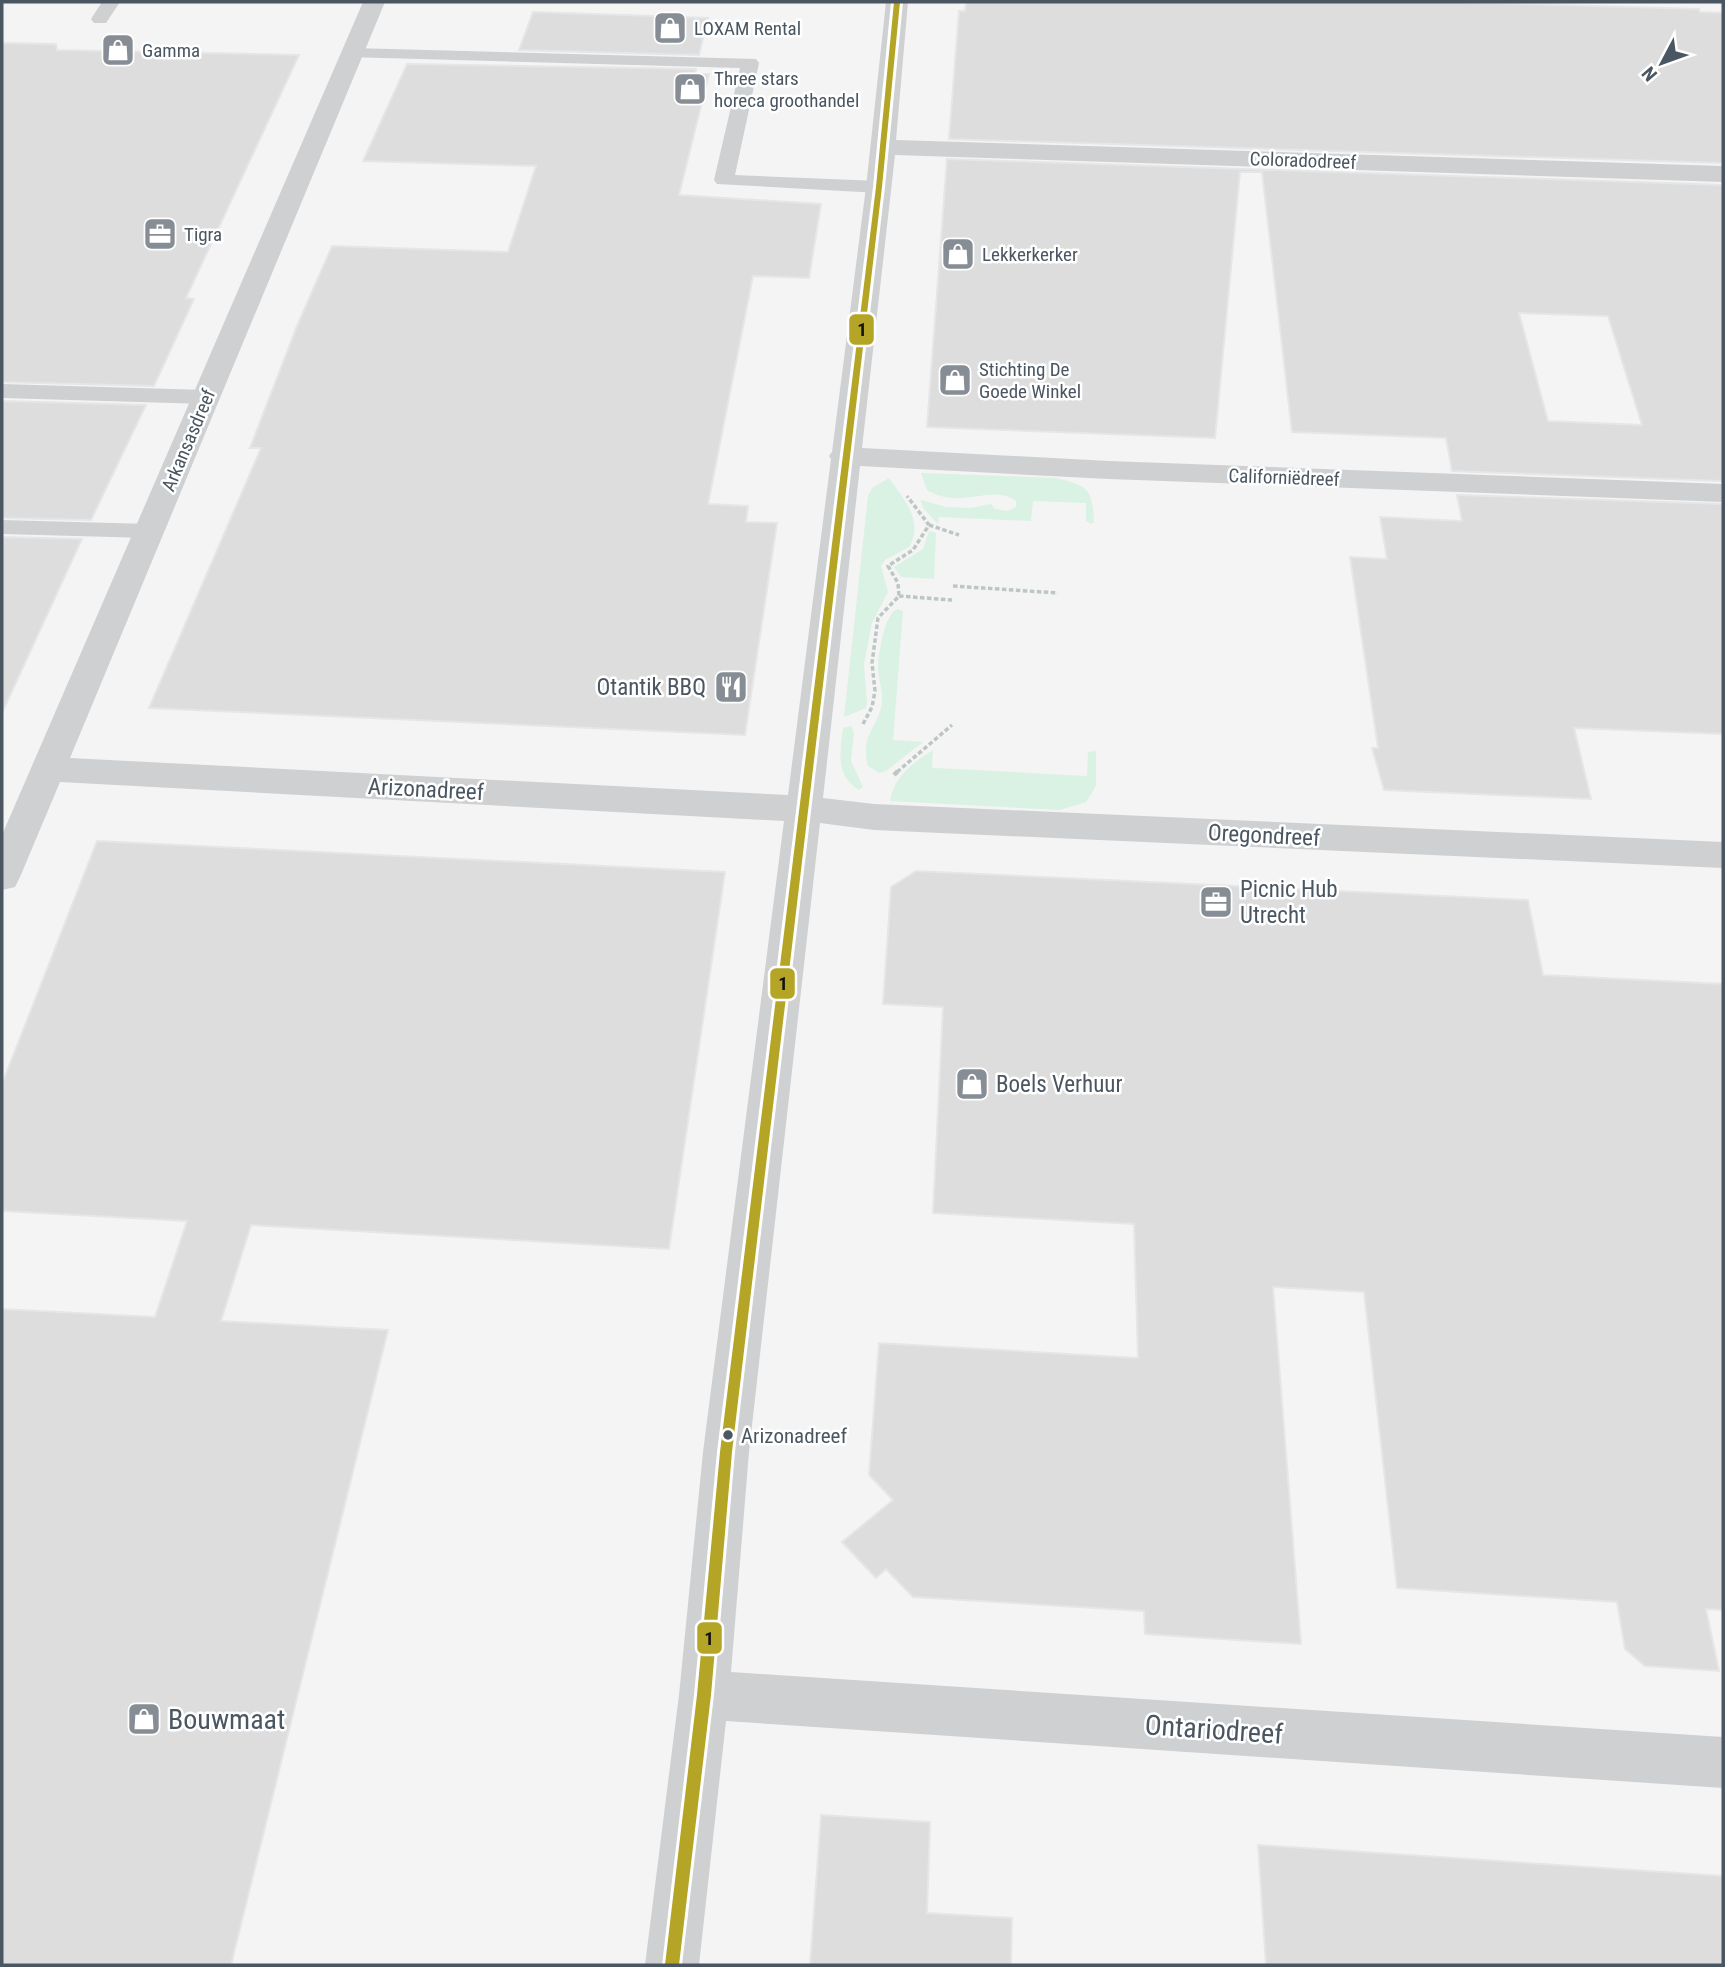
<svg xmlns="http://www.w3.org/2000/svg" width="1725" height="1967" font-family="'Roboto Condensed',sans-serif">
  <rect width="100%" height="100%" fill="#f4f4f4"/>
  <path fill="#d9f2e3" d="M 921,473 L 1056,478 C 1089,486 1092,489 1094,522 L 1091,524 L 1086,521 L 1086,503 L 1033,501 L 1031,521 L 939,517 L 938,524 L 923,508 L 921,500 L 946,507 L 970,508 L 991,504 L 995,509 L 1008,511 L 1016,507 L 1016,501 C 990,483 963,511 927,490 Z
    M 889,478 C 903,498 925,522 909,547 L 885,560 L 881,566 L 888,592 L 872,623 L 864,664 L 867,703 L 866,708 L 844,717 L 868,496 L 872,488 Z
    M 929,531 L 936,533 L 934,579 L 901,577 L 894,567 L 923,549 Z
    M 897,609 L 903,611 L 893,740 L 923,742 L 886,771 L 879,773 L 868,766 C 860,733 878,729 882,703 C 883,691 879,681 878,670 C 878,655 884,615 897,609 Z
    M 851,726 L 854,733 L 851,761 L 863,787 L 859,790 C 835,775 840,753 843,728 Z
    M 933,750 L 932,767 L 935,768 L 1087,776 L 1088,752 L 1096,751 L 1096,786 L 1086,802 L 1060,810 L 890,801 C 894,776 913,763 933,750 Z"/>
  <path fill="#ddddde" stroke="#e5e6e7" stroke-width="2" fill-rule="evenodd" d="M 966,2 L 1452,2 L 1699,9 L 1700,12 L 1723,13 L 1723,163 L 949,139 L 959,11 L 965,11 Z
    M 533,12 L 653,16 L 708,18 L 699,55 L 519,50 Z
    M 2,43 L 56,44 L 57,50 L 299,55 L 186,298 L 194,299 L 154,386 L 2,382 Z
    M 407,64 L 696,69 L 695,74 L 709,74 L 679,195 L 821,204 L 809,278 L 753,276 L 708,504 L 748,506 L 746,522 L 777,523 L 745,735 L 149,708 L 261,448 L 250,448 L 297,326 L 332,246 L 508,252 L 536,166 L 363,161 Z
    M 947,159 L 1723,185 L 1723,481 L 1452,471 L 1446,438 L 1292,432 L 1262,172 L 1240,172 L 1215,438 L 927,427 ZM 1519,313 L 1608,316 L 1642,425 L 1548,421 Z
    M 2,401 L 146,405 L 91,520 L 2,518 Z
    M 1457,495 L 1723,504 L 1723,734 L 1574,728 L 1591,799 L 1384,790 L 1372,748 L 1378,748 L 1350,557 L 1387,559 L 1380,517 L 1462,521 Z
    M 2,537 L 82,539 L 2,713 Z
    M 97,841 L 725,872 L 669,1249 L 251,1225 L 221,1321 L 388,1330 L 231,1965 L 2,1965 L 2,1309 L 155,1317 L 187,1221 L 2,1211 L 2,1084 Z
    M 916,871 L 1528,900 L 1543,975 L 1723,984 L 1723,1610 L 1706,1609 L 1719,1671 L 1645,1666 L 1625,1649 L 1617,1602 L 1397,1588 L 1364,1292 L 1273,1287 L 1301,1644 L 1145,1634 L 1144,1611 L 913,1597 L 886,1569 L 876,1578 L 842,1542 L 893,1500 L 869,1475 L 879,1343 L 1138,1358 L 1134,1224 L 933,1213 L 943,1007 L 883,1004 L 891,887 Z
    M 821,1815 L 930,1822 L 927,1913 L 1012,1918 L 1011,1965 L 810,1965 Z
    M 1258,1845 L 1723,1876 L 1723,1965 L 1266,1965 Z"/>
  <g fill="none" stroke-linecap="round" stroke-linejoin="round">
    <path stroke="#bcc7c4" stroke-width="3.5" stroke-dasharray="4.5 2.5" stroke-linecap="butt" d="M 929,525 L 959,535
      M 953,586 L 1058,593
      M 899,596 L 952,600
      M 863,724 L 872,707 L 875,691 L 872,663 L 878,618 L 899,596 L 898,583 L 888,566 L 913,550 L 929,525 L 907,496
      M 897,772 L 952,725"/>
    <path stroke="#bcc7c4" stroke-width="4.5" stroke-dasharray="5 3.5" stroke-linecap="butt" d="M 894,775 L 899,770"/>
    <path fill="#ced0d2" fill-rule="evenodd" d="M 102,2 L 120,2 L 106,23 L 94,23 L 91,19 Z
      M 353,48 L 756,59 L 759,63 L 735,175 L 879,181 L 886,183 L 889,187 L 886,191 L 879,193 L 717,184 L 714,180 L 740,68 L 347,57 L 344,53 L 347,49 Z
      M 2,384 L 206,390 L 214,392 L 217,397 L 214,402 L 206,404 L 2,398 Z
      M 2,520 L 149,524 L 158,526 L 161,531 L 158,536 L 149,538 L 2,534 Z"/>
    <path fill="#ced0d2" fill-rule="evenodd" d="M 363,2 L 385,2 L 70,758 L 788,795 L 831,459 L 829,456 L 832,452 L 866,187 L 886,2 L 908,2 L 896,140 L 1723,166 L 1723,182 L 895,155 L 862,448 L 1109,461 L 1723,484 L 1723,502 L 1109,479 L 860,466 L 823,798 L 874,804 L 1723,842 L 1723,868 L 874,830 L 820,823 L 749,1452 L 731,1672 L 1723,1737 L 1723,1788 L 726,1721 L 699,1965 L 645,1965 L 679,1695 L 703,1452 L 784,821 L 60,782 L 20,877 L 15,887 L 2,890 L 2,835 Z"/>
    <defs>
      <path id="bus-1" d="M 894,2 L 900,2 L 882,187 L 732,1452 L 711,1695 L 679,1965 L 665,1965 L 697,1695 L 720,1452 L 876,187 Z"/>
    </defs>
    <use href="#bus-1" stroke="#fff" stroke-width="6"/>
    <use href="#bus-1" fill="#b5a527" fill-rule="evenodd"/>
  </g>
  <defs>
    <symbol id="shop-square" viewBox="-11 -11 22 22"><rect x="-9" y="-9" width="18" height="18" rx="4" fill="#868d94" stroke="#fff"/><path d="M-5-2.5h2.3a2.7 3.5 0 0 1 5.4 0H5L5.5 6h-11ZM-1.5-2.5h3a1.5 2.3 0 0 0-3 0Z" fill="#fff"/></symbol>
    <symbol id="office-square" viewBox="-11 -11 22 22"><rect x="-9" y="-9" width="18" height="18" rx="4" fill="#868d94" stroke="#fff"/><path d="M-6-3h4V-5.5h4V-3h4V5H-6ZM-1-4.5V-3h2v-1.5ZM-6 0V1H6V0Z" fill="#fff"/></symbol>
    <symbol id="restaurant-square" viewBox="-11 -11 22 22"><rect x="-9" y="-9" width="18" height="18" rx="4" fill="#868d94" stroke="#fff"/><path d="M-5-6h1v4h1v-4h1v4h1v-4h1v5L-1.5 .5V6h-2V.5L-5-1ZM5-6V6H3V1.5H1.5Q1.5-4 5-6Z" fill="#fff"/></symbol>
  </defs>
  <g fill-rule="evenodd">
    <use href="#shop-square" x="651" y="9" width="38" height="38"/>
    <use href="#shop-square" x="99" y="31" width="38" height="38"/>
    <use href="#shop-square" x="671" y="70" width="38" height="38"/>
    <use href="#office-square" x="141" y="215" width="38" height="38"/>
    <use href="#shop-square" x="939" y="235" width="38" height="38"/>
    <use href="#shop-square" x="936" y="361" width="38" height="38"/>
    <use href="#restaurant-square" x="712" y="668" width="38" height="38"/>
    <use href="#office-square" x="1197" y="883" width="38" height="38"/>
    <use href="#shop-square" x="953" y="1065" width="38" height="38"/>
    <use href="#shop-square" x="125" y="1700" width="38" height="38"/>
  </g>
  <circle fill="#4a5661" stroke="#fff" stroke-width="2.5" cx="728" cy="1435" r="6"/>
  <g text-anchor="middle" stroke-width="5" stroke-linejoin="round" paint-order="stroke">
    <g font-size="19" fill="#4a5661" stroke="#fff" text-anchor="start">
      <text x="694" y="35">LOXAM Rental</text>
      <text x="142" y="57">Gamma</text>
      <text x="714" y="85">Three stars<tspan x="714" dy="22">horeca groothandel</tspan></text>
      <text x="184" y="241">Tigra</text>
      <text x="982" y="261">Lekkerkerker</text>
      <text x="979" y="376">Stichting De<tspan x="979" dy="22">Goede Winkel</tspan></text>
    </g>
    <g font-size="19" fill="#4a5661" stroke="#fff">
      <text transform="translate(1303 160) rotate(2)" y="7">Coloradodreef</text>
      <text transform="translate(188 440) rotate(-67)" y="7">Arkansasdreef</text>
      <text transform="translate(1284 477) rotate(2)" y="7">Californiëdreef</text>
    </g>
    <g font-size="21" fill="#4a5661" stroke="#fff" text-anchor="start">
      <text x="741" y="1443">Arizonadreef</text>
    </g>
    <g font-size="23" fill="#4a5661" stroke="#fff" text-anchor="start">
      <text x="706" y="695" text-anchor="end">Otantik BBQ</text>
      <text x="1240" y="897">Picnic Hub<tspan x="1240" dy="26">Utrecht</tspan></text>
      <text x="996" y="1092">Boels Verhuur</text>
    </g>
    <g font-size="23" fill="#4a5661" stroke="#fff">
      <text transform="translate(426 789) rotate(3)" y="8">Arizonadreef</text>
      <text transform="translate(1264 835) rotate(3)" y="8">Oregondreef</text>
    </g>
    <g font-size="28" fill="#4a5661" stroke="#fff" text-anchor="start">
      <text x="168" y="1729">Bouwmaat</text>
    </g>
    <g font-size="28" fill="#4a5661" stroke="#fff">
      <text transform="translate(1214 1729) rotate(4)" y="10">Ontariodreef</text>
    </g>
  </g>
  <g stroke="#fff" stroke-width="2.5">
    <rect x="848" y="313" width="27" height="33" rx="7" fill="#b5a527"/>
    <rect x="769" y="967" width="27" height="33" rx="7" fill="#b5a527"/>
    <rect x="696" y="1621" width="27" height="34" rx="7" fill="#b5a527"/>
  </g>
  <g font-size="19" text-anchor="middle" font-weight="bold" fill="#111">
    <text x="862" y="336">1</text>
    <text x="783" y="990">1</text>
    <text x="709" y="1645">1</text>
  </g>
  <rect width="1725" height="1967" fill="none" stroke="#4a5661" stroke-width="7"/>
  <g transform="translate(1662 63) rotate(229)" stroke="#ffffff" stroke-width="5" paint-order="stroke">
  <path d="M0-5L12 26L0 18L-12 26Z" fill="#4a5661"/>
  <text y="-10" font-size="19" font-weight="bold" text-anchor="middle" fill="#4a5661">N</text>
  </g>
</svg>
